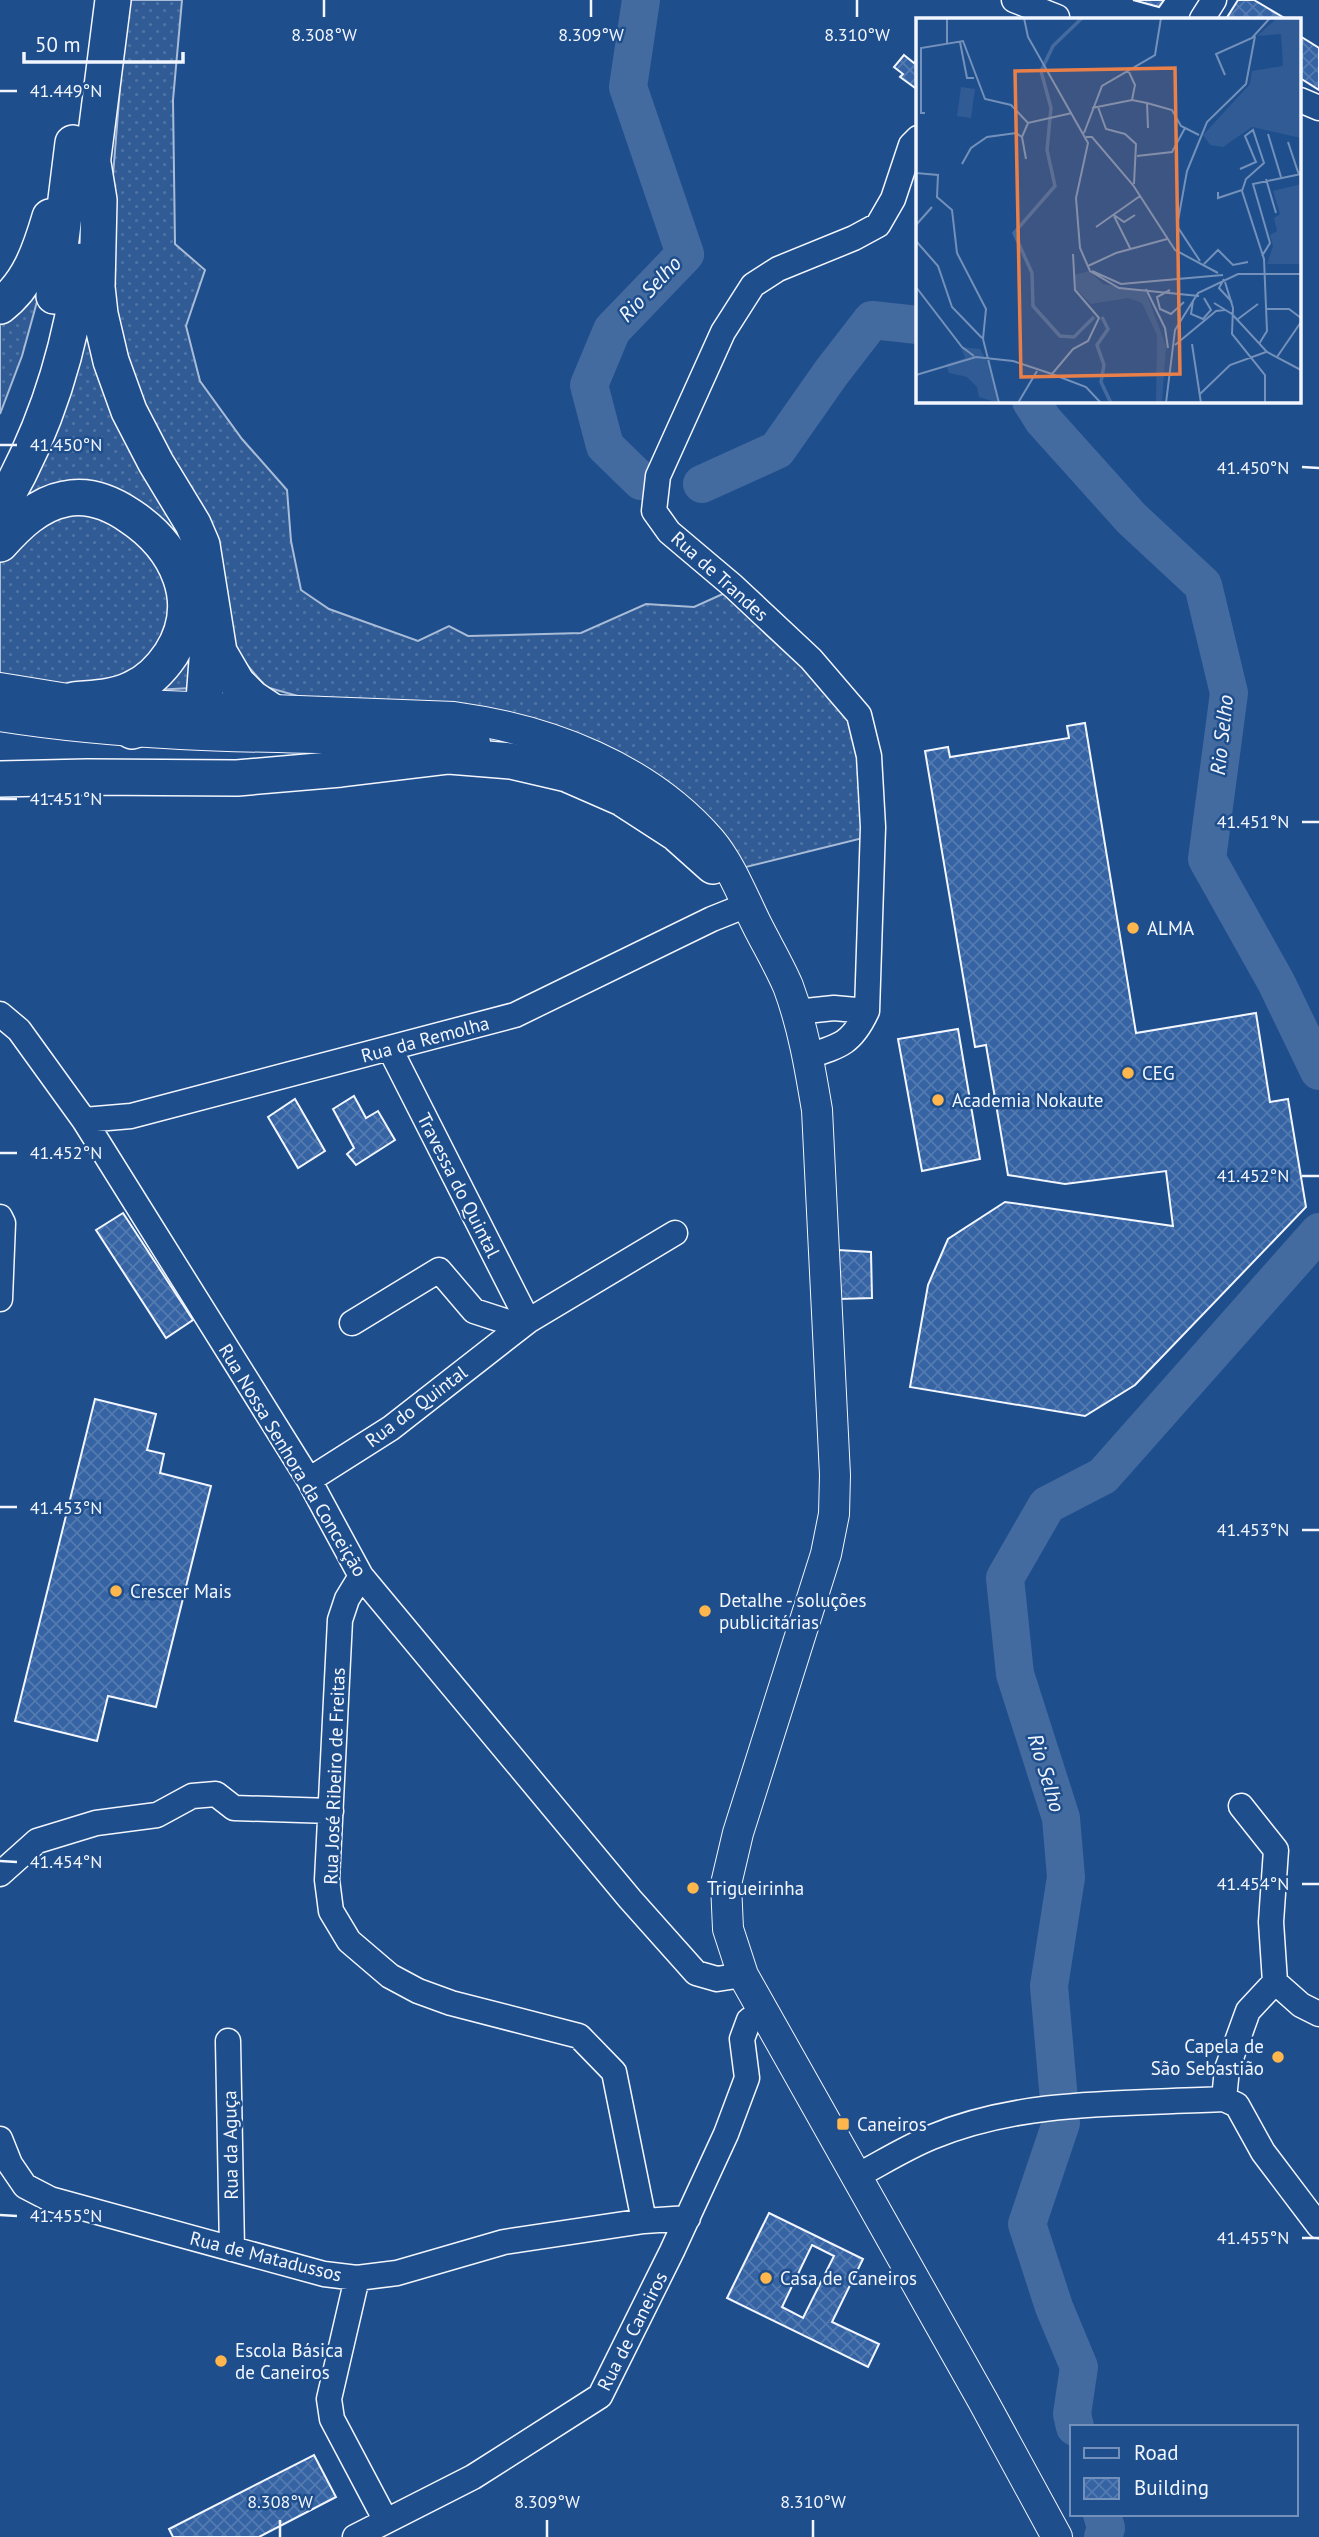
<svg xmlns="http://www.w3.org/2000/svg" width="1319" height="2537" font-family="'PT Sans',sans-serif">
  <defs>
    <pattern id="grass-dots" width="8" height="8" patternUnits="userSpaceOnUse" patternTransform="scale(1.75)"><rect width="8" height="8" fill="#305b95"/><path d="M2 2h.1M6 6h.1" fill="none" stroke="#4e73a5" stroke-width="1.8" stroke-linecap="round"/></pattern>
    <pattern id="building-cross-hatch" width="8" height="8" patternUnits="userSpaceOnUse" patternTransform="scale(1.75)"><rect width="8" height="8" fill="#3563a3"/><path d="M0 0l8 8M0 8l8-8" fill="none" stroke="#537ab1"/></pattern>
  </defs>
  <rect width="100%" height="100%" fill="#1f4e8c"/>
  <path fill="url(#grass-dots)" stroke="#a8bbd7" stroke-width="2" d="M 127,0 L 182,0 L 173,100 L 175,244 L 205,270 L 186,326 L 200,381 L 242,439 L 287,490 L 291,541 L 301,590 L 329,609 L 418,641 L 449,626 L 468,636 L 581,633 L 646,604 L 694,607 L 725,593 L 815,674 L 852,717 L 863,758 L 863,838 L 742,868 L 622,756 L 319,702 L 266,687 L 229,644 L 127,372 L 110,311 L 108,238 Z
    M 43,280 L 22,356 L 0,414 L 0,320 Z
    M 87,315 L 194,560 L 154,515 L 23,504 Z
    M 86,511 L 124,527 L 163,570 L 171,616 L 150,663 L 103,689 L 0,676 L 0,560 L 45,519 Z
    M 194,654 L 192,688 L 152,690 Z"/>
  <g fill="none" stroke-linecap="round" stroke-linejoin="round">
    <path stroke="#446ba0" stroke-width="38" d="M 641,0 L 628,87 L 685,254 L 612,330 L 589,385 L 605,446 L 641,481
      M 1031,401 L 1043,420 L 1131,518 L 1203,585 L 1229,693 L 1207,859 L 1276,982 L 1319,1071
      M 702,484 L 777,450 L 831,373 L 872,320 L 918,325
      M 1075,2427 L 1072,2414 L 1079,2367 L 1054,2307 L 1027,2224 L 1061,2123 L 1049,1986 L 1066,1877 L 1061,1818 L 1015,1674 L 1005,1578 L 1047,1505 L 1103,1476 L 1319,1232
      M 1102,2514 L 1106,2528 L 1103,2537"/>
  </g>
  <path fill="url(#building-cross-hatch)" stroke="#f2f6ff" stroke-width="2" fill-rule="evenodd" d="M 1133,0 L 1164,0 L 1159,7 Z
    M 1238,0 L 1254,0 L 1286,19 L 1226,19 Z
    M 1300,36 L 1319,48 L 1319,90 L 1300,78 Z
    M 904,55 L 914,63 L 918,58 L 918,90 L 900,77 L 903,74 L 894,67 Z
    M 1085,723 L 1136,1033 L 1256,1013 L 1270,1102 L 1288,1099 L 1306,1207 L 1135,1385 L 1085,1416 L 910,1387 L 928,1285 L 948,1239 L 1005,1202 L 1173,1226 L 1166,1171 L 1065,1184 L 1008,1175 L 986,1045 L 975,1047 L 925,751 L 948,747 L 950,757 L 1069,738 L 1067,726 Z
    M 958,1029 L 980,1159 L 922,1171 L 898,1039 Z
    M 354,1096 L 366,1118 L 378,1111 L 395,1140 L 356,1165 L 347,1154 L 354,1148 L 333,1109 Z
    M 295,1099 L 325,1151 L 298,1168 L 268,1117 Z
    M 123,1213 L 193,1320 L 166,1338 L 96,1230 Z
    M 838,1250 L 871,1252 L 872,1298 L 840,1299 Z
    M 95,1399 L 156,1414 L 147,1450 L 164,1454 L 160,1473 L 211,1486 L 156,1707 L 108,1696 L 97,1741 L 15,1721 Z
    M 769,2213 L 863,2259 L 832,2322 L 879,2344 L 868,2367 L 727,2298 ZM 812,2245 L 834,2256 L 803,2318 L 782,2307 Z
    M 314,2455 L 336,2497 L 259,2537 L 173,2537 L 169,2529 Z"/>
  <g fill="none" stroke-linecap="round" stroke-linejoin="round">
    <defs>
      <path id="minor" d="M 1014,0 L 1057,17
        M 1202,19 L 1214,0
        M 1300,100 L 1319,108
        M 796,1012 L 834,1008 L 867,1011
        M 0,1014 L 19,1030 L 84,1120 L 309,1480 L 361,1576 L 630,1899 L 696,1973 L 717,1979 L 743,1975
        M 390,1049 L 528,1321
        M 808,1056 C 841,1046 852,1043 867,1011 L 873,827 L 869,756 L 859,715 L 811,659 L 733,586 L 669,532 L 654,511 L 658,476 L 723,332 L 753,285 L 778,269 L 854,238 L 878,225 L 893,199 L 911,145 L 918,138
        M 84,1120 L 131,1116 L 515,1015 L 712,919 L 747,905
        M 0,1217 L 3,1223 L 0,1299
        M 352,1323 L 439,1270 L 474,1311 L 520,1326
        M 309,1480 L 391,1428 L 528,1321 L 675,1233
        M 361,1576 L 347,1599 L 340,1620 L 327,1880 L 331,1911 L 349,1941 L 390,1976 L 418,1991 L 451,2003 L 579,2036 L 614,2072 L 644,2221
        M 1241,1806 L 1276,1850 L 1271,1922 L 1275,1982
        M 0,1874 L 37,1841 L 96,1823 L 157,1815 L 192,1796 L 216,1794 L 234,1808 L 331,1811
        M 228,2041 L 232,2249
        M 1224,2099 L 1227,2069 L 1248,2011 L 1275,1982 L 1301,2005 L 1319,2014
        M 0,2139 L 10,2164 L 25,2186 L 50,2199 L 324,2274 L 357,2278 L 397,2273 L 504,2242 L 644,2221 L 688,2218
        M 855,2177 C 880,2164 905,2148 932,2137 C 1023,2099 1127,2104 1224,2099 L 1237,2105 L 1263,2152 L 1319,2226
        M 357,2278 L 329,2399 L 332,2419 L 386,2521
        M 355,2537 L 473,2477 L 600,2396 L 672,2251 L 726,2134 L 747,2078 L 742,2039 L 749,2020 L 763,2011"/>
      <path id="major" d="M 0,688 L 74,700 L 139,705 L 454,717 C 549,730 647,767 711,841 C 731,865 743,897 757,925 C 767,945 779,965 788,986 C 803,1026 810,1068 817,1110 L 835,1475 L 834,1514 L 826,1554 L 738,1833 L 726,1884 L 728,1929 L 743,1975 L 983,2401 L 1057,2537
        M 0,716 C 144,739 289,737 435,740 L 475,743"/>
      <path id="highway" d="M 92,157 L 99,200 L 97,287 L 100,314 L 111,361 L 129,411 L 156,463 L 193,524 L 202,545 L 219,652 L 237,683 L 252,698 L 270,710
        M 90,181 L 113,0
        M 54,296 L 73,143
        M 0,306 C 29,284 40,251 50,217
        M 0,508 C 45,432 71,348 82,261
        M 0,544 C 17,525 38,504 65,499 C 88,494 111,503 130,516 C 177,547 204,602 171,654 C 161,669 148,682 132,689 C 114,698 93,698 74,700
        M 132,731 L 151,725 L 185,723 L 194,720 L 204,700 L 209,634
        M 0,779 L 87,777 L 237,778 L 341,769 L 449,756 L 511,761 L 567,774 L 622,798 L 676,833 L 713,866"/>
    </defs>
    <use href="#minor" stroke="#f2f6ff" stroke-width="27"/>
    <use href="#major" stroke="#f2f6ff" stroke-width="32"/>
    <use href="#highway" stroke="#f2f6ff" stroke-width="38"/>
    <use href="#minor" stroke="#1f4e8c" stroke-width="24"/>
    <use href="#major" stroke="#1f4e8c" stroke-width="30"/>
    <use href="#highway" stroke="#1f4e8c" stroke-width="35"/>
  </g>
  <path fill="none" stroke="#f2f6ff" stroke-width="2.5" d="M 324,17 L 324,0M 591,17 L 591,0M 857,17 L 857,0M 0,91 L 17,91M 0,445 L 17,445M 1302,467 L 1319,468M 0,799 L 17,799M 1302,822 L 1319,822M 0,1153 L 17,1153M 1302,1176 L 1319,1176M 0,1507 L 17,1507M 1302,1530 L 1319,1530M 0,1861 L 17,1862M 1302,1884 L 1319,1884M 0,2215 L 17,2216M 1302,2238 L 1319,2238M 280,2537 L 280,2520M 547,2537 L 547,2520M 813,2537 L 813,2520"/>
  <g fill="#ffb74d" stroke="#1f4e8c" stroke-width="2.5">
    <circle cx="1133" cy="928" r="7"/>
    <circle cx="1128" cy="1073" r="7"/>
    <circle cx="938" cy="1100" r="7"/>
    <circle cx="116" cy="1591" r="7"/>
    <circle cx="705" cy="1611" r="7"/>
    <circle cx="693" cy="1888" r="7"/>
    <circle cx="1278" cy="2057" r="7"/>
    <rect x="836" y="2117" width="14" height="14" rx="3.5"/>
    <circle cx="766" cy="2278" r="7"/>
    <circle cx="221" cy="2361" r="7"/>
  </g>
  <g text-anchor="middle" stroke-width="5" stroke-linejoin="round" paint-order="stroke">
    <g font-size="19" fill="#f2f6ff" stroke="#1f4e8c">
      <text transform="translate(720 576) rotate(42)" y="7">Rua de Trandes</text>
      <text transform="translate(425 1039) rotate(-15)" y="7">Rua da Remolha</text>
      <text transform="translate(459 1185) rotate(63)" y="7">Travessa do Quintal</text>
      <text transform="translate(416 1406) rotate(-37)" y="7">Rua do Quintal</text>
      <text transform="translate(293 1460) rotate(59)" y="7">Rua Nossa Senhora da Conceição</text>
      <text transform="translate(334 1776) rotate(-88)" y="7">Rua José Ribeiro de Freitas</text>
      <text transform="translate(230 2145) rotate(-91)" y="7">Rua da Aguça</text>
      <text transform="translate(266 2256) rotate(14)" y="7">Rua de Matadussos</text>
      <text transform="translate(632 2331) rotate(-63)" y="7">Rua de Caneiros</text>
    </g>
    <g font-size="19" fill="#f2f6ff" stroke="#1f4e8c" text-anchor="start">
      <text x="1147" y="935">ALMA</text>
      <text x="1142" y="1080">CEG</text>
      <text x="952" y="1107">Academia Nokaute</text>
      <text x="130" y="1598">Crescer Mais</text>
      <text x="719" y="1607">Detalhe - soluções<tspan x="719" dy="22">publicitárias</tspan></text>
      <text x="707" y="1895">Trigueirinha</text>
      <text x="1264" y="2053" text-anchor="end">Capela de<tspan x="1264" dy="22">São Sebastião</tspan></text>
      <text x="857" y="2131">Caneiros</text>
      <text x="780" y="2285">Casa de Caneiros</text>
      <text x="235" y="2357">Escola Básica<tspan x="235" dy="22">de Caneiros</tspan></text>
    </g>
    <g font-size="21" font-style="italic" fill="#f2f6ff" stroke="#1f4e8c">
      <text transform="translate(650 289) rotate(-47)" y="7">Rio Selho</text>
      <text transform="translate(1222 735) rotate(-84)" y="7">Rio Selho</text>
      <text transform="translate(1046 1773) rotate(73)" y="7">Rio Selho</text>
    </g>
  </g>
  <g transform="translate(916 18)">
    <rect width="385" height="385" fill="#1f4e8c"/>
    <path d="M 173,253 L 187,266 L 230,274 L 250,328 L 246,385 L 240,385 L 241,317 L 226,285 L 212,280 L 175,286 L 160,271 L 158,257 Z" fill="#305b95"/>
    <path d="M 361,0 L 385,0 L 385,120 L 336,109 L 307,129 L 294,127 L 287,117 L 334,66 L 336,53 L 367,48 L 365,16 L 341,18 ZM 385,166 L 385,246 L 351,246 L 357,228 L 354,217 L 361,213 L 358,200 L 364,196 L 357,173 ZM 45,329 L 64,331 L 75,350 L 83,385 L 63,379 L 61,369 L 51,359 L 33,355 L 30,346 L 49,340 Z" fill="#305b95"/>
    <path d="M 45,69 L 59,71 L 55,100 L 41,98 Z" fill="#305b95"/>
    <path fill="none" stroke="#446ba0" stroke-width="3.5" d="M 166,0 L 137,28 L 125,53 L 135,90 L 131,132 L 139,168 L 98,215 L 116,255 L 117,288 L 144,318 L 158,319 L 178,299M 186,299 L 192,311 L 181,327 L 188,347 L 185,364 L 195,385"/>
    <path fill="none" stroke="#7391ba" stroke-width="2" d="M 31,0 L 31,25M 108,0 L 112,19 L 172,125 L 160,180 L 164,230 L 174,253 L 203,270 L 283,278M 44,24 L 51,60 L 58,60M 212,52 L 219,67 L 216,82M 309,57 L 300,36 L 336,20 L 354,0M 231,85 L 232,110M 182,89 L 190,111 L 209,116 L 220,126 L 218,166M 176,90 L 216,82 L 231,85 L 256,92 L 265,108 L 283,117M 9,95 L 5,95 L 5,30 L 47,23 L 69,81 L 95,87 L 112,105 L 156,95M 168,115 L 186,68 L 239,37 L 245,0M 352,116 L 365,159M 106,119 L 110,141M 170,119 L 176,119 L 217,167 L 259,232 L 302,255M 372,124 L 383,157M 221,138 L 256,134 L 269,110M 46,146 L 55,130 L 71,119 L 100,115 L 106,119 L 112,105M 324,151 L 340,144 L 329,118 L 337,112 L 348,145 L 330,161 L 326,173 L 348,241 L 351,313 L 343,326M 0,155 L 22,157 L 21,179 L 36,192 L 41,235 L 70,291 L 67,321 L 83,385M 350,161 L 360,195M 302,174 L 302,180 L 326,172M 198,197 L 208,204 L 219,197M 198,198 L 214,230M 0,207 L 16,189M 180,209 L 224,178M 0,223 L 22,248 L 36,289 L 66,320M 346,238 L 354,225 L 337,166 L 385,156M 284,243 L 261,208 L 271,153 L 291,104 L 330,66 L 339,18M 288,246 L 302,232 L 317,247 L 332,244M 172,248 L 200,235 L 251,221M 176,253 L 205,266 L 307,257M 308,261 L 303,270 L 316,284M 309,264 L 317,290 L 316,316 L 349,357 L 349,385M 0,269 L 46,329 L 58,338M 230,271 L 249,310 L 252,330M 254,272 L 241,279 L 244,291 L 255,296 L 268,284M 277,283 L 275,296 L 287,301 L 295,292 L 288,280M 298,285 L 316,296M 350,291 L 373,291 L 385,300M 315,295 L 351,334 L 385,352M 322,301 L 342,286M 276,326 L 285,385M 259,327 L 300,293 L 309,292M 361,339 L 385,304M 136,356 L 170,369 L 185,385M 0,357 L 60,339 L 97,343 L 136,356 L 157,331 L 172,323 L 183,300 L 159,272 L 157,236M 284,376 L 314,347 L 350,334M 102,385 L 121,353M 250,385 L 259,312 L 282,275 L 322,256 L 385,256"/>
    <path fill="#ea8049" fill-opacity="0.15" stroke="#ea8049" stroke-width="3.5" d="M 259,50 L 264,356 L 105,359 L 99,53 Z"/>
    <rect width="385" height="385" fill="none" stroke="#f2f6ff" stroke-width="3.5"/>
  </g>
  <g font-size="18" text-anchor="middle" fill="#f2f6ff" stroke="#1f4e8c" stroke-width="5" stroke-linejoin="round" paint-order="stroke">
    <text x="324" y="41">8.308°W</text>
    <text x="591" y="41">8.309°W</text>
    <text x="857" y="41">8.310°W</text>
    <text x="66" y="97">41.449°N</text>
    <text x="66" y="451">41.450°N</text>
    <text x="1253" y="474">41.450°N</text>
    <text x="66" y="805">41.451°N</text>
    <text x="1253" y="828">41.451°N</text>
    <text x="66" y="1159">41.452°N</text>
    <text x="1253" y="1182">41.452°N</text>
    <text x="66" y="1514">41.453°N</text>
    <text x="1253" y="1536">41.453°N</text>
    <text x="66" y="1868">41.454°N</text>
    <text x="1253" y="1890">41.454°N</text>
    <text x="66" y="2222">41.455°N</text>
    <text x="1253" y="2244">41.455°N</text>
    <text x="280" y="2508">8.308°W</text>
    <text x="547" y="2508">8.309°W</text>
    <text x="813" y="2508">8.310°W</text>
  </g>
  <rect x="1070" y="2425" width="228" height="91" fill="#1f4e8c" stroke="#7391ba" stroke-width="2"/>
  <rect x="1084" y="2448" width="35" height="10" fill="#1f4e8c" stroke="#7391ba" stroke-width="2"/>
  <text x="1134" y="2460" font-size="21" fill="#f2f6ff">Road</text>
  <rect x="1084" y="2478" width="35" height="21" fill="url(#building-cross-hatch)" stroke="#7391ba" stroke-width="2"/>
  <text x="1134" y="2495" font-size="21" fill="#f2f6ff">Building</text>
  <path d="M24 52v10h159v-10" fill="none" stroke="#f2f6ff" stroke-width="3.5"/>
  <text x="35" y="52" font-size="21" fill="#f2f6ff" stroke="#1f4e8c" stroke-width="5" paint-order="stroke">50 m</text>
</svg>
